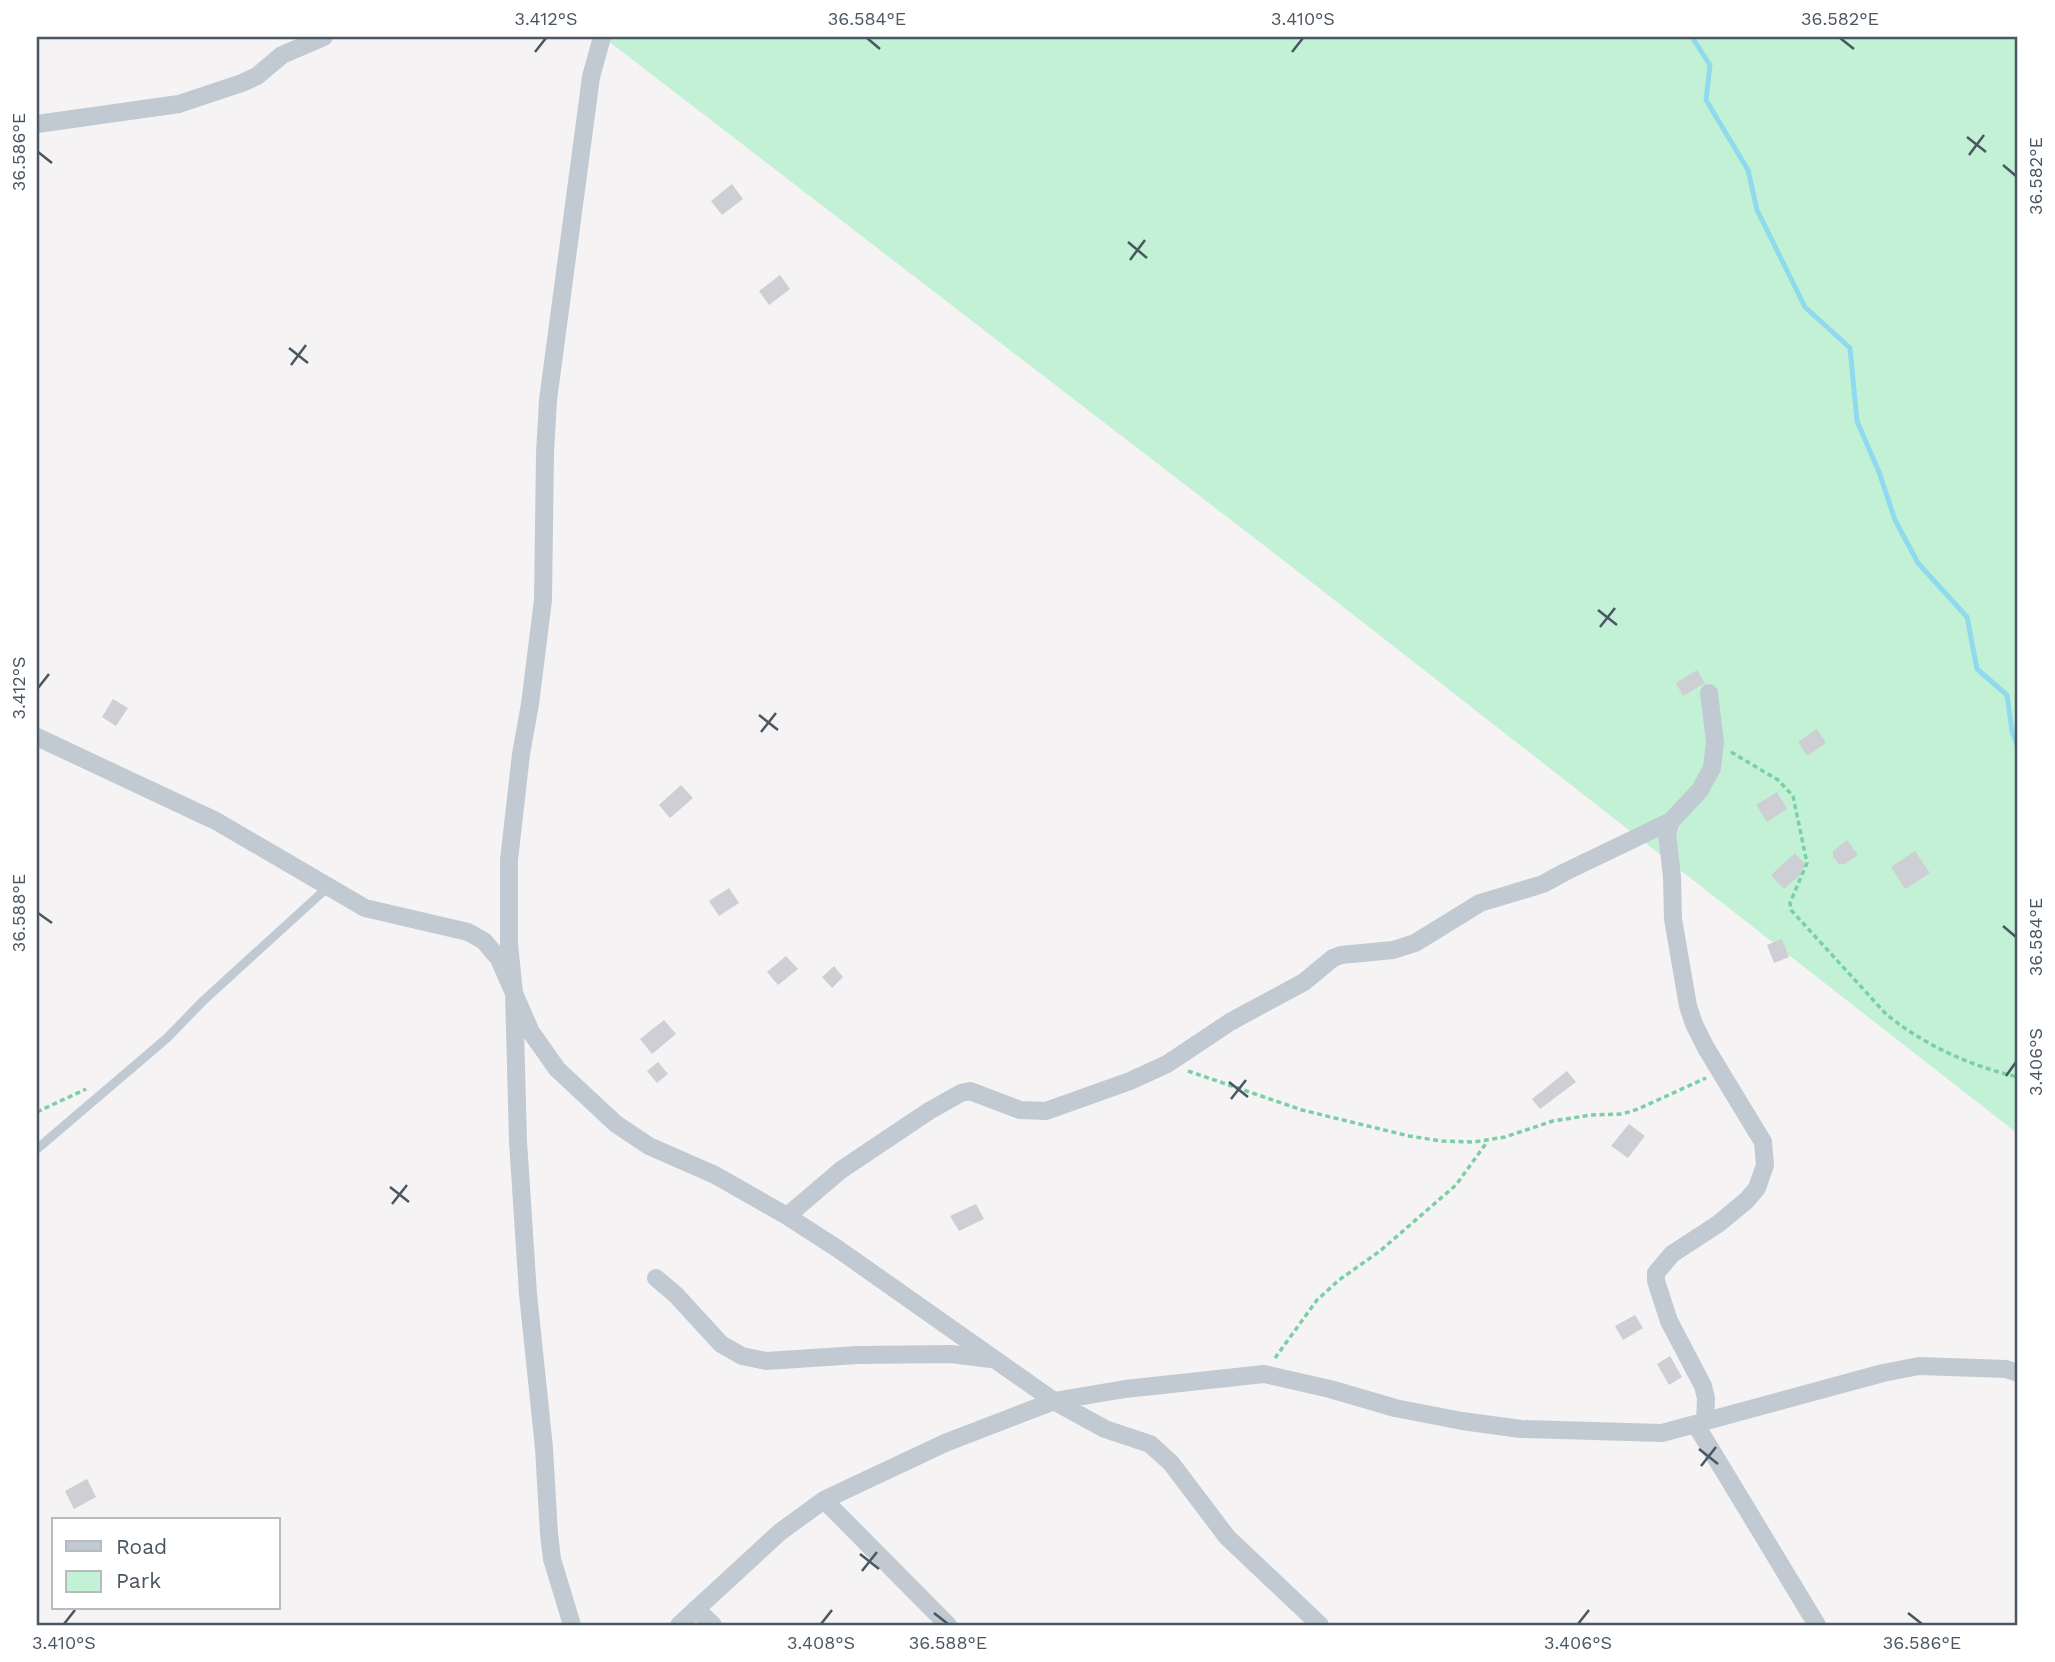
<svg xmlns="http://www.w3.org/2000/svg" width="2055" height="1662" font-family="'Work Sans',sans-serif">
  <rect width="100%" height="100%" fill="#f5f3f3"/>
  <path fill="#c3f1d5" d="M 603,37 L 2018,37 L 2018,1134 L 1296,570 Z"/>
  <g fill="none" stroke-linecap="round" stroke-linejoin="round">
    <path stroke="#90daee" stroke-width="5" d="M 1692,37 L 1710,65 L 1706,100 L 1748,170 L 1757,210 L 1805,307 L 1850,348 L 1857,421 L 1879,472 L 1895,520 L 1918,563 L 1967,617 L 1977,669 L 2007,695 L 2012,731 L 2018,748"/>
  </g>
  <path fill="#cdcfd5" d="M 732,184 L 743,199 L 722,215 L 711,201 Z
    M 780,275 L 790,289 L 769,305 L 759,291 Z
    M 1697,670 L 1705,683 L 1683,696 L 1676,683 Z
    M 113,699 L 128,708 L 116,726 L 102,717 Z
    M 1817,729 L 1826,743 L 1807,756 L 1798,742 Z
    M 681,785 L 693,798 L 670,818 L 659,805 Z
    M 1777,792 L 1787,809 L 1767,822 L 1756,805 Z
    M 1847,840 L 1858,855 L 1845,864 L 1839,864 L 1833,857 L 1833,851 Z
    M 1915,851 L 1930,873 L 1905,889 L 1891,867 Z
    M 1795,853 L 1806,865 L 1800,871 L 1802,873 L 1784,889 L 1771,875 Z
    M 729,888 L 739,903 L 719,916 L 709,901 Z
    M 1782,939 L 1789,957 L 1774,963 L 1767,945 Z
    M 786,956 L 798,969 L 778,985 L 767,972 Z
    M 834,966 L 843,977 L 832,988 L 822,977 Z
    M 664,1020 L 676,1034 L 652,1054 L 640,1039 Z
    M 658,1062 L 668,1074 L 657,1083 L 647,1071 Z
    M 1567,1071 L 1576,1082 L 1540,1109 L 1532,1099 Z
    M 1629,1124 L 1645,1136 L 1628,1158 L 1611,1146 Z
    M 976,1204 L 984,1219 L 959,1231 L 950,1216 Z
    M 1635,1315 L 1643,1328 L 1623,1340 L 1615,1326 Z
    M 1670,1356 L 1682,1377 L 1669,1385 L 1657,1364 Z
    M 87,1479 L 96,1497 L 74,1509 L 65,1491 Z"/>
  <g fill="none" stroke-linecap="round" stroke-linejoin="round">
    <path stroke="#7ad0a6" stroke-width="3.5" stroke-dasharray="5 3.5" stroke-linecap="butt" d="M 1731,752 L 1778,780 L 1793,796 L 1807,863 L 1790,903 L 1791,910 L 1886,1014 C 1924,1045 1970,1066 2018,1077
      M 1188,1071 L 1302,1110 L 1409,1136 L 1442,1141 L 1474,1142 L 1505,1137 L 1553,1121 L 1591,1115 L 1622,1114 L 1638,1109 L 1706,1078
      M 37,1112 L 86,1089
      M 1275,1358 L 1317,1300 L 1339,1280 L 1380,1251 L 1456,1185 L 1487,1142"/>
    <path stroke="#c1cad2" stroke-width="9" d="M 37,1149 L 167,1038 L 203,1001 L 328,887"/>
    <path stroke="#c1cad2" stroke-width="18" d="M 37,124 L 179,104 L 242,83 L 257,76 L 282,55 L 324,37
      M 37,737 L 216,821 L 365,908 L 468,932 L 484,941 L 499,959 L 531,1032 L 557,1069 L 616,1124 L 649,1146 L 715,1175 L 787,1216 L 838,1249 L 1054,1401 L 1105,1429 L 1150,1444 L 1171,1463 L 1227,1537 L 1320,1625
      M 787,1216 L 841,1170 L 929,1111 L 961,1093 L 970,1091 L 1020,1110 L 1046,1111 L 1130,1081 L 1167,1064 L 1230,1022 L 1304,982 L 1333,958 L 1341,955 L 1393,950 L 1415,943 L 1480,903 L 1543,884 L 1565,872 L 1671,821
      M 656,1278 L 676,1295 L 721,1344 L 742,1356 L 766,1361 L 858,1355 L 951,1354 L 991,1359
      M 1705,1422 L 1706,1398 L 1703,1386 L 1669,1321 L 1656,1281 L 1656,1273 L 1672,1254 L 1718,1224 L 1747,1200 L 1757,1188 L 1765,1165 L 1763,1142 L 1706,1048 L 1694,1024 L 1688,1006 L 1673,919 L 1672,877 L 1667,833 L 1671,821 L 1700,790 L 1712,768 L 1715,742 L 1709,693
      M 1696,1425 L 1817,1625
      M 824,1500 L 948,1625
      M 696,1609 L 713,1625
      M 572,1625 L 552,1559 L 549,1534 L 544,1448 L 528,1294 L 518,1141 L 514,993 L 509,944 L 509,860 L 521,754 L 530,704 L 543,600 L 545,453 L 548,400 L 591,77 L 602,37
      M 679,1625 L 780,1532 L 824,1500 L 945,1443 L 1054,1401 L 1125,1389 L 1264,1374 L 1330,1389 L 1395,1408 L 1462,1421 L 1521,1429 L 1662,1433 L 1883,1373 L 1919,1366 L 2006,1369 L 2018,1373"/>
  </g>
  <path fill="none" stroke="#4a5661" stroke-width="2.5" d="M 867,38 L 880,49M 1840,38 L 1854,49M 535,52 L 546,38M 1292,52 L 1303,38M 1967,137 L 1986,152M 38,152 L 52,163M 1969,155 L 1984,135M 2003,165 L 2016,176M 1128,242 L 1147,258M 1130,260 L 1145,240M 289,348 L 308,363M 291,365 L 306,345M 1598,610 L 1617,625M 1600,627 L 1615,608M 38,688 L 49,674M 759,715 L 778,730M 761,732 L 776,713M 38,913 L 52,923M 2003,926 L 2016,937M 2006,1076 L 2016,1062M 1229,1082 L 1248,1097M 1231,1099 L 1246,1080M 390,1187 L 409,1202M 392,1204 L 407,1185M 1699,1449 L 1718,1464M 1701,1466 L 1716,1447M 860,1554 L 879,1569M 862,1571 L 877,1552M 934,1613 L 948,1624M 1908,1613 L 1922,1624M 64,1624 L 75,1610M 821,1624 L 832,1610M 1578,1624 L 1589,1610"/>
  <rect width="2055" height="1662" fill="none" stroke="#ffffff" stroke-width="77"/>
  <rect x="52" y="1518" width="228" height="91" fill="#ffffff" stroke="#b7bbc0" stroke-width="2"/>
  <rect x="66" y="1541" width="35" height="10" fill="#c1cad2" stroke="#b7bbc0" stroke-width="2"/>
  <text x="116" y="1554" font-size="21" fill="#4a5661">Road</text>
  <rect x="66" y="1571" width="35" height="21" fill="#c3f1d5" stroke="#b7bbc0" stroke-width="2"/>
  <text x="116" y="1588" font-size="21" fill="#4a5661">Park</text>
  <rect x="38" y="38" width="1978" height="1586" fill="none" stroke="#4a5661" stroke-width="2.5"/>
  <g font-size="18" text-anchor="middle" fill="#4a5661">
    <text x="546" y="25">3.412°S</text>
    <text x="867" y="25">36.584°E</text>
    <text x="1303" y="25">3.410°S</text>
    <text x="1840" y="25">36.582°E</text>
    <text transform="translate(19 152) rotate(-90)" y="6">36.586°E</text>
    <text transform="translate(2036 176) rotate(-90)" y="6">36.582°E</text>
    <text transform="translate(19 688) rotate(-90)" y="6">3.412°S</text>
    <text transform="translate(19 913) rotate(-90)" y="6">36.588°E</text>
    <text transform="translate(2036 937) rotate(-90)" y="6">36.584°E</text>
    <text transform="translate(2036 1062) rotate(-90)" y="6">3.406°S</text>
    <text x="64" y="1649">3.410°S</text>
    <text x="821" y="1649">3.408°S</text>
    <text x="948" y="1649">36.588°E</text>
    <text x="1578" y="1649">3.406°S</text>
    <text x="1922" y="1649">36.586°E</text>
  </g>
</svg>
